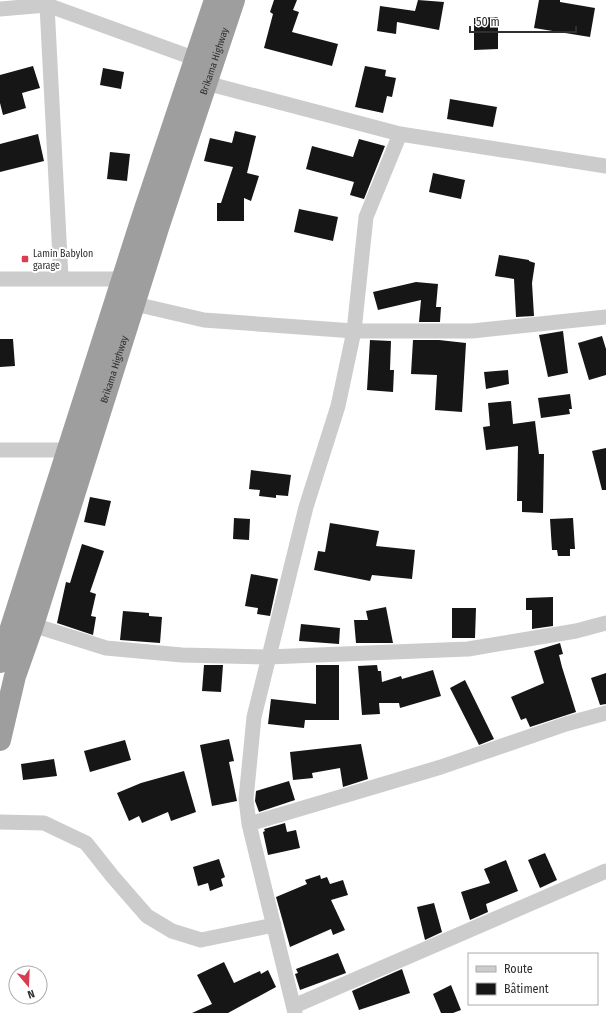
<svg xmlns="http://www.w3.org/2000/svg" width="606" height="1013" font-family="'Fira Sans Condensed',sans-serif">
  <rect width="100%" height="100%" fill="#fff"/>
  <path fill="#161616" d="M 274,0 L 297,0 L 293,10 L 299,12 L 292,32 L 338,44 L 332,66 L 264,48 L 273,14 L 270,12 Z
    M 418,0 L 444,2 L 439,30 L 397,22 L 396,34 L 377,31 L 380,6 L 415,11 Z
    M 539,0 L 560,0 L 560,2 L 595,8 L 590,37 L 534,28 Z
    M 498,17 L 498,49 L 474,50 L 474,18 Z
    M 33,66 L 40,88 L 22,93 L 26,108 L 3,115 L 0,103 L 0,75 Z
    M 365,66 L 386,70 L 385,76 L 396,78 L 392,97 L 387,96 L 383,113 L 355,107 Z
    M 103,68 L 124,72 L 121,89 L 100,85 Z
    M 450,99 L 497,107 L 493,127 L 447,119 Z
    M 235,131 L 256,136 L 247,173 L 259,176 L 251,201 L 244,198 L 244,221 L 217,221 L 217,203 L 221,203 L 233,167 L 204,161 L 210,138 L 232,143 Z
    M 38,134 L 44,161 L 0,172 L 0,144 Z
    M 359,139 L 385,146 L 364,199 L 350,195 L 354,182 L 306,169 L 312,146 L 353,157 Z
    M 110,152 L 130,154 L 127,181 L 107,179 Z
    M 433,173 L 465,180 L 461,199 L 429,192 Z
    M 299,209 L 338,217 L 333,241 L 294,232 Z
    M 499,255 L 529,260 L 529,261 L 535,263 L 532,283 L 534,316 L 516,317 L 514,279 L 495,276 Z
    M 416,282 L 438,284 L 436,307 L 441,307 L 440,322 L 419,322 L 421,300 L 378,310 L 373,292 Z
    M 563,331 L 568,373 L 548,377 L 539,335 Z
    M 602,336 L 606,349 L 606,375 L 589,380 L 578,343 Z
    M 0,339 L 13,339 L 15,366 L 0,367 Z
    M 370,340 L 391,341 L 390,370 L 394,370 L 393,392 L 367,390 Z
    M 413,340 L 439,340 L 466,343 L 462,412 L 435,410 L 437,375 L 411,374 Z
    M 508,370 L 509,384 L 486,389 L 484,372 Z
    M 570,394 L 572,409 L 569,409 L 570,414 L 541,418 L 538,398 Z
    M 511,401 L 513,424 L 535,421 L 539,454 L 544,454 L 543,513 L 522,512 L 522,501 L 517,501 L 518,446 L 486,450 L 483,427 L 490,426 L 488,403 Z
    M 606,448 L 606,490 L 602,490 L 592,451 Z
    M 251,470 L 291,475 L 288,496 L 276,495 L 276,498 L 259,496 L 260,490 L 249,489 Z
    M 90,497 L 111,501 L 105,526 L 84,522 Z
    M 234,518 L 250,519 L 249,540 L 233,539 Z
    M 573,518 L 575,549 L 570,549 L 570,556 L 558,556 L 557,550 L 552,550 L 550,519 Z
    M 330,523 L 379,531 L 376,546 L 415,550 L 412,579 L 372,575 L 370,581 L 314,570 L 318,551 L 325,552 Z
    M 82,544 L 104,551 L 90,592 L 96,594 L 91,616 L 96,617 L 93,635 L 57,623 L 66,582 L 70,583 Z
    M 251,574 L 278,579 L 270,616 L 257,614 L 258,608 L 245,606 Z
    M 553,597 L 553,626 L 532,629 L 532,610 L 526,610 L 526,598 Z
    M 386,607 L 393,643 L 356,643 L 354,620 L 368,620 L 366,611 Z
    M 452,608 L 476,608 L 475,638 L 452,638 Z
    M 123,611 L 149,613 L 149,616 L 162,617 L 160,643 L 120,640 Z
    M 301,624 L 340,628 L 339,644 L 299,641 Z
    M 560,643 L 563,654 L 559,655 L 562,667 L 576,712 L 530,727 L 526,718 L 521,720 L 511,697 L 544,683 L 534,651 Z
    M 204,665 L 223,665 L 221,692 L 202,691 Z
    M 316,665 L 339,665 L 339,720 L 305,720 L 304,728 L 268,724 L 271,699 L 316,704 Z
    M 377,665 L 378,671 L 381,671 L 382,682 L 401,676 L 402,679 L 433,670 L 441,696 L 400,708 L 399,703 L 379,703 L 380,714 L 362,715 L 358,666 Z
    M 606,673 L 606,704 L 600,705 L 591,678 Z
    M 465,680 L 494,739 L 479,745 L 450,688 Z
    M 229,739 L 234,761 L 229,762 L 237,801 L 212,806 L 200,745 Z
    M 125,740 L 131,760 L 90,772 L 84,751 Z
    M 361,744 L 368,779 L 343,787 L 340,768 L 312,773 L 313,778 L 293,780 L 290,752 Z
    M 54,759 L 57,776 L 23,780 L 21,764 Z
    M 184,771 L 196,812 L 171,821 L 168,812 L 142,823 L 139,816 L 129,821 L 117,793 L 141,783 Z
    M 289,781 L 295,800 L 259,812 L 255,801 L 256,791 Z
    M 285,823 L 287,832 L 296,830 L 300,848 L 268,855 L 263,832 L 265,831 L 264,829 Z
    M 545,853 L 557,880 L 540,888 L 528,860 Z
    M 219,859 L 225,877 L 221,879 L 223,886 L 210,891 L 208,883 L 198,886 L 193,867 Z
    M 506,860 L 518,891 L 486,904 L 488,912 L 470,920 L 461,892 L 490,883 L 484,869 Z
    M 320,875 L 321,879 L 327,877 L 330,884 L 343,880 L 348,895 L 331,900 L 345,930 L 333,935 L 331,929 L 290,947 L 276,897 L 307,884 L 305,880 Z
    M 434,903 L 442,932 L 425,940 L 417,907 Z
    M 338,953 L 346,973 L 300,990 L 295,974 L 298,973 L 296,969 Z
    M 224,962 L 234,983 L 260,971 L 261,974 L 268,970 L 276,987 L 228,1013 L 192,1013 L 212,1004 L 197,975 Z
    M 402,969 L 410,993 L 359,1010 L 352,991 Z
    M 451,985 L 461,1010 L 453,1013 L 441,1013 L 433,994 Z"/>
  <g fill="none" stroke-linecap="round" stroke-linejoin="round">
    <path stroke="#ccc" stroke-width="15" d="M 47,5 L 61,278
      M 0,9 L 47,5 L 196,59
      M 206,83 L 400,134 L 606,166
      M 0,279 L 131,279
      M 135,304 L 204,320 L 354,331 L 472,331 L 606,317
      M 0,450 L 67,450
      M 33,625 L 106,648 L 182,655 L 268,657 L 468,649 L 576,631 L 606,623
      M 0,822 L 44,823 L 86,843 L 113,877 L 147,916 L 172,931 L 201,940 L 274,925
      M 249,824 L 441,767 L 566,724 L 606,713
      M 294,1006 L 606,871
      M 295,1013 L 249,824 L 246,799 L 254,717 L 306,507 L 338,406 L 354,331 L 366,217 L 400,134"/>
    <g stroke="#9e9e9e" stroke-width="22">
      <path d="M 0,662 L 141,221 L 215,0"/>
      <path id="s1" d="M 0,740 L 15,676 L 33,625 L 159,225 L 234,0"/>
    </g>
  </g>
  <rect fill="#d83e50" stroke="#fff" stroke-width="1.5" x="21" y="255" width="8" height="8" rx="2"/>
  <g text-anchor="middle" stroke-width="4" stroke-linejoin="round" paint-order="stroke">
    <g font-size="10" fill="#2f2f2f" stroke="#fff">
      <text dy="4" stroke="none"><textPath href="#s1" startOffset="712">Brikama Highway</textPath></text>
      <text dy="4" stroke="none"><textPath href="#s1" startOffset="388">Brikama Highway</textPath></text>
    </g>
    <g font-size="10" fill="#2f2f2f" stroke="#fff" text-anchor="start">
      <text x="33" y="257">Lamin Babylon<tspan x="33" dy="12">garage</tspan></text>
    </g>
  </g>
  <rect x="468" y="953" width="130" height="52" fill="#ffffff" stroke="#acacac"/>
  <rect x="476" y="966" width="20" height="6" fill="#cccccc" stroke="#acacac"/>
  <text x="504" y="973" font-size="12" fill="#2f2f2f">Route</text>
  <rect x="476" y="983" width="20" height="12" fill="#161616" stroke="#acacac"/>
  <text x="504" y="993" font-size="12" fill="#2f2f2f">Bâtiment</text>
  <g transform="translate(28 985) rotate(161)"><circle r="19" fill="#ffffff" stroke="#acacac"/>
  <path d="M0-3L7 15L0 10L-7 15Z" fill="#d83e50"/>
  <text y="-6" font-size="11" font-weight="bold" text-anchor="middle" fill="#2f2f2f">N</text>
  </g>
  <path d="M470 26v6h106v-6" fill="none" stroke="#2f2f2f" stroke-width="2"/>
  <text x="476" y="26" font-size="12" fill="#2f2f2f" stroke="#ffffff" stroke-width="3" paint-order="stroke">50 m</text>
</svg>
